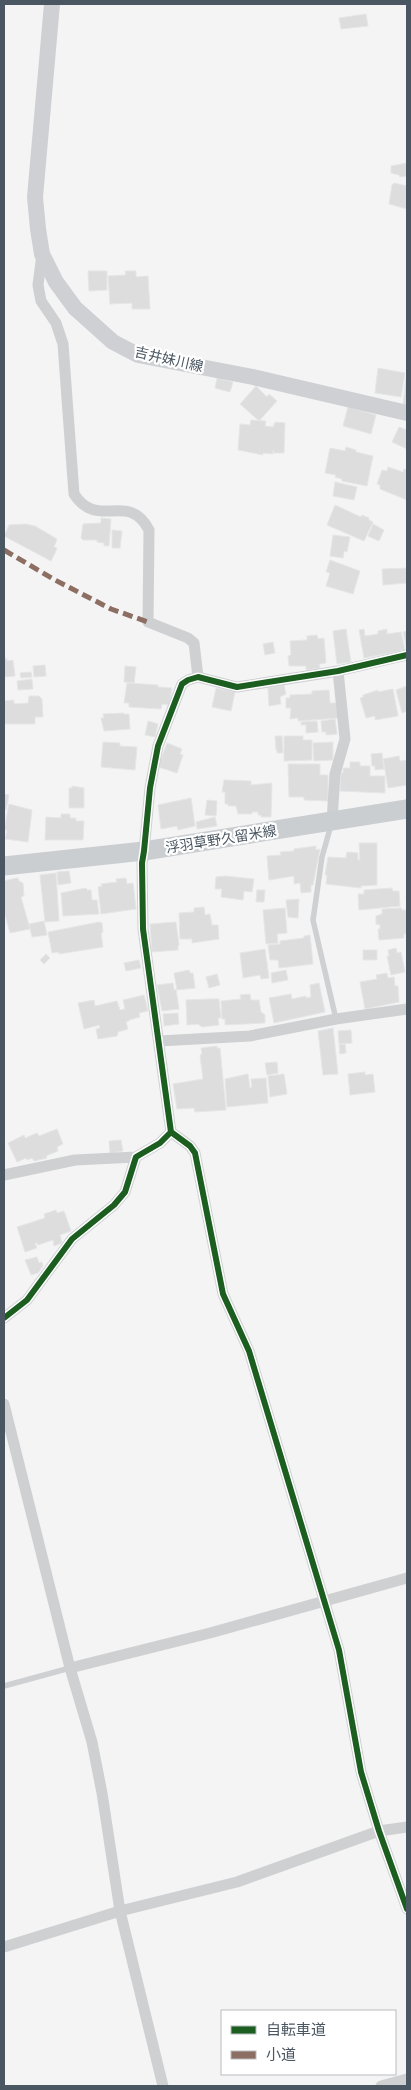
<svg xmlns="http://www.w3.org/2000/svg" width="411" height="2090" font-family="Helvetica,'Noto Sans JP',sans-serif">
  <rect width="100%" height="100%" fill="#f4f4f4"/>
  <path fill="#ddddde" stroke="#e5e6e7" d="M 366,14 L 368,26 L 341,29 L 339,18 Z
    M 407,163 L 407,176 L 400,177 L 399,175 L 391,173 L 391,166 Z
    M 394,183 L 407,186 L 407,209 L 389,204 L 392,185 Z
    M 88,271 L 107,271 L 107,290 L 89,291 Z
    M 125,271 L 136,271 L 136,277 L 148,276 L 150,309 L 132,309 L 132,303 L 110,304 L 108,276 L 126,275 Z
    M 378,368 L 405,373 L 401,397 L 375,393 Z
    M 217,378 L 233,382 L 230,392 L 215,388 Z
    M 406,378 L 407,378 L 407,405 L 403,404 Z
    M 256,386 L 267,397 L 269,394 L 277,401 L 259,421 L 240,404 Z
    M 348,407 L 376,415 L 371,434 L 343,426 Z
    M 251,420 L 266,421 L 265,426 L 273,427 L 275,422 L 285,423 L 284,453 L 274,453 L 273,450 L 273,454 L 263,453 L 263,455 L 238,450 L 240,424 L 250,425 Z
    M 399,427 L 407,430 L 407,449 L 392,442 Z
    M 346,447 L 356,450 L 356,452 L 373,456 L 367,486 L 342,481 L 342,479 L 335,477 L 336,475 L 325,473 L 330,448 L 345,451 Z
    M 388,467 L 403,472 L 404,469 L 407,470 L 407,500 L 380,489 L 380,485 L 377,484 L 382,470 L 387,471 Z
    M 335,482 L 357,487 L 354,500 L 333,496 Z
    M 335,505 L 361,517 L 362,515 L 369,518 L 369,520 L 373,522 L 364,541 L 327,525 Z
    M 101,518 L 111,519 L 109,546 L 104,546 L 104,543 L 97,542 L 97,540 L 83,540 L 81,538 L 83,524 L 101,523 Z
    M 26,524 L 35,526 L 57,539 L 54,547 L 57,548 L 55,553 L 51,561 L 4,536 L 9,525 Z
    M 373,524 L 384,530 L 379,541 L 368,536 Z
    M 112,530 L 122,531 L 120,548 L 112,548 Z
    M 333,535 L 350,537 L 347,552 L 344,551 L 343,558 L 330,556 Z
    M 330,560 L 360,571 L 353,594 L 326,586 L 330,573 L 326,572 Z
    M 407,568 L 407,583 L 383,585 L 382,569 Z
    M 346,629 L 351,662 L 337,664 L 333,631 Z
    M 364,629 L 365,636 L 378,634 L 378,631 L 387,629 L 387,634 L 401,632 L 405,650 L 364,658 L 359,630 Z
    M 407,631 L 407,650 L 403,632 Z
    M 317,635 L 318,639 L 324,638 L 326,663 L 319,664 L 320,668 L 306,670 L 306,666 L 289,666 L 288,656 L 291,655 L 290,641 L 307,640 L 307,636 Z
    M 273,642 L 275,653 L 265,655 L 263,644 Z
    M 4,650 L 5,659 L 7,658 L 7,661 L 13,660 L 15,676 L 4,677 L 4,679 Z
    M 45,665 L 46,676 L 34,677 L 33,666 Z
    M 125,666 L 136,667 L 134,683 L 124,682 Z
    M 31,672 L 32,677 L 21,678 L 20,673 Z
    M 32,679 L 33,689 L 18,690 L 17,681 Z
    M 127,683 L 158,685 L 158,687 L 172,688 L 169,705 L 162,704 L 161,709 L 129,707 L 129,703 L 124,703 Z
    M 284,685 L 286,694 L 280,697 L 281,704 L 269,706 L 268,688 Z
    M 407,686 L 407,711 L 402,713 L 396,690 Z
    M 216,688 L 235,692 L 231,711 L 212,707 Z
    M 393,689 L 398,716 L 375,720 L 375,716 L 366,718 L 360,698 L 363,697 L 363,695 L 378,690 L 378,692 Z
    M 329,690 L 330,703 L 337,703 L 339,718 L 298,721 L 298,718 L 290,719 L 291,708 L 286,708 L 286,698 L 290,698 L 290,695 L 312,694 L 312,691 Z
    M 29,696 L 39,696 L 42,699 L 43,717 L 35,717 L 35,724 L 5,724 L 4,701 L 14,700 L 14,704 L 28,703 Z
    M 124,713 L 124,714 L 129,714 L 130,729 L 104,731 L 101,718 L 104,718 L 103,714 Z
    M 335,719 L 337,734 L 326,735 L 326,732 L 322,732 L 321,721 Z
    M 148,721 L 158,724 L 155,737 L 145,735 Z
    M 317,721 L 318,732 L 306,733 L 306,725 L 301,725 L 301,722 Z
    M 275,736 L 282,736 L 283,753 L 277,753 L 277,750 L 276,750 Z
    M 284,736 L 303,736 L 303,740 L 312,740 L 312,760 L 284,761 Z
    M 103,742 L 120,743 L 120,746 L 137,747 L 135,770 L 101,767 Z
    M 333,742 L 333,760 L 314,761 L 313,743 Z
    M 167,743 L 182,749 L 180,754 L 183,755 L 177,773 L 158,767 Z
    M 382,753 L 384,769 L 375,770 L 375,766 L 372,766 L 371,754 Z
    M 399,756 L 400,761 L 407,760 L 407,785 L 388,788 L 383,759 Z
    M 350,762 L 360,762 L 360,766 L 370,766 L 370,776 L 385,776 L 385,793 L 340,791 L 341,773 L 343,773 L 343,768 L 350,768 Z
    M 288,764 L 320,764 L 320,775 L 328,775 L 328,801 L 304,800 L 304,797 L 289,797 Z
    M 224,780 L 251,781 L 251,785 L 272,783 L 271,817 L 261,817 L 261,815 L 258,815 L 258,812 L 252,812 L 252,814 L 238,814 L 236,806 L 228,806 L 228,804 L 225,804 L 225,792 L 222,792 Z
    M 72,786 L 84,788 L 84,808 L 69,808 L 69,788 L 72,788 Z
    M 4,794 L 9,795 L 6,810 L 4,809 Z
    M 191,798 L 195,826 L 178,830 L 177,826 L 161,829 L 158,805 Z
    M 207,800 L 217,801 L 216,816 L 205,815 Z
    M 9,804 L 32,810 L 28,842 L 5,839 L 7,830 L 4,830 Z
    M 61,814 L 70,814 L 70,818 L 76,818 L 76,821 L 84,821 L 83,840 L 45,840 L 46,817 L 61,818 Z
    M 215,817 L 217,826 L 197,829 L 196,822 Z
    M 359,843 L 377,843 L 377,885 L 361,886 L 361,888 L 326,884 L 327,875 L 325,875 L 328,857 L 346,858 L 347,852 L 358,853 L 358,860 L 360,860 Z
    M 316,846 L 316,850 L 320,849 L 313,885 L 311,885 L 311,892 L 301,893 L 300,883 L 294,884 L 294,876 L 269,880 L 267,856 L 281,855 L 280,852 L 294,851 L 294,849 Z
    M 69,871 L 71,883 L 58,885 L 57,872 Z
    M 56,873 L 59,921 L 45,922 L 40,875 Z
    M 225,876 L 254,879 L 252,892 L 244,891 L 243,900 L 221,897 L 222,889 L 215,889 L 216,877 Z
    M 16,878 L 18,878 L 19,881 L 23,883 L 24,896 L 21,897 L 30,929 L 10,933 L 4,911 L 4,881 Z
    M 126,878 L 127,884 L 133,883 L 136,909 L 101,914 L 98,887 L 102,886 L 101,884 L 117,882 L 116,879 Z
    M 86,888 L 87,890 L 91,890 L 92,900 L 97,900 L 99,914 L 63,916 L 61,893 Z
    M 392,888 L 393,891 L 399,891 L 400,906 L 359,910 L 358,894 L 364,894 L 364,890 Z
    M 257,890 L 265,890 L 264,902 L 256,902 Z
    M 299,899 L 298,918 L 288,917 L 286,900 Z
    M 204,907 L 205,915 L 210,914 L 212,925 L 218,925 L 219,939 L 192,943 L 192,939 L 180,939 L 179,913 L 194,912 L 194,908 Z
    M 285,908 L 287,933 L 277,934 L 278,943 L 266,944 L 263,910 Z
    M 401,908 L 402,910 L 406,910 L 407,934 L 404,934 L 404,938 L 379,940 L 378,929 L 380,929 L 380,925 L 376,924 L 376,916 L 382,914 L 382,909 Z
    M 44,921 L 47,935 L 32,937 L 29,924 Z
    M 99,922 L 102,923 L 103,932 L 101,933 L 103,947 L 59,954 L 59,952 L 52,953 L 48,932 Z
    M 176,922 L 179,945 L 178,946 L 178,950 L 152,952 L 150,924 Z
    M 310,935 L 313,964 L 279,968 L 278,960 L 270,960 L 268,945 L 280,944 L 280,941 L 304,938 L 304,936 Z
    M 396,948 L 397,953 L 401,952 L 405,972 L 391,975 L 387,956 L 389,956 L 388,950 Z
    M 265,949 L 269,978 L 261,979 L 260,975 L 243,978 L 240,953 Z
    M 363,950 L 377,950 L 377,960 L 363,960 Z
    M 46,954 L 50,958 L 44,964 L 40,960 Z
    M 139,960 L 141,968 L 126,971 L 124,963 Z
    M 189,970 L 190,973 L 193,973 L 195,988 L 177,990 L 174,973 Z
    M 286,970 L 288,980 L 272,983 L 271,973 Z
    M 387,973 L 388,978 L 394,977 L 395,986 L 398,986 L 399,1002 L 365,1009 L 360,982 L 377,979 L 376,975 Z
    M 217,974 L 220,985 L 209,988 L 206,977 Z
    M 173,983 L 174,990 L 176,989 L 179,1009 L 162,1011 L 157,985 Z
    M 319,983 L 325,1012 L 274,1023 L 269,998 L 291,994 L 292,999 L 306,996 L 306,998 L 311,997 L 310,985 Z
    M 250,994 L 251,1000 L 259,1000 L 261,1012 L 265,1015 L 265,1023 L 225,1025 L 225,1019 L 222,1019 L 221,1001 L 241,999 L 240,995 Z
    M 144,995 L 148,1011 L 139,1013 L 140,1017 L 129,1020 L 129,1021 L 126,1022 L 128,1029 L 118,1032 L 117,1036 L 98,1039 L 96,1029 L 100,1028 L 99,1025 L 84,1029 L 78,1003 L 94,1000 L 95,1006 L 117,1001 L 120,1010 L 125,1009 L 123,1000 Z
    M 210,999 L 219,999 L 221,1018 L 218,1018 L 219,1025 L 202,1027 L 198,1024 L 187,1025 L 186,1000 Z
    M 178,1013 L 179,1024 L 164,1026 L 163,1014 Z
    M 333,1028 L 338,1074 L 323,1075 L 318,1031 Z
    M 351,1030 L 352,1043 L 339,1044 L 338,1031 Z
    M 345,1044 L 346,1053 L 340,1054 L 339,1045 Z
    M 217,1046 L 217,1048 L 220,1048 L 226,1110 L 195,1112 L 194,1108 L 177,1109 L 173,1084 L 203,1079 L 200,1055 L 202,1054 L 201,1048 Z
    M 277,1062 L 278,1073 L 267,1075 L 265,1063 Z
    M 365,1072 L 365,1075 L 373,1074 L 375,1092 L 350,1095 L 348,1074 Z
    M 248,1074 L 250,1088 L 252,1087 L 251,1079 L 266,1078 L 268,1103 L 227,1107 L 225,1079 Z
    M 284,1074 L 287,1094 L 270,1097 L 268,1076 Z
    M 57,1129 L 63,1144 L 57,1147 L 58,1151 L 46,1156 L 47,1158 L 34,1161 L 32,1158 L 27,1160 L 26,1158 L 17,1162 L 8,1143 L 24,1135 L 25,1138 L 37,1133 L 39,1136 Z
    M 121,1140 L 123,1151 L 110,1153 L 109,1141 Z
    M 56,1210 L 57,1213 L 64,1211 L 71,1231 L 60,1235 L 62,1243 L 54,1246 L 53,1240 L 38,1245 L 37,1243 L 35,1243 L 37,1248 L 25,1252 L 17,1227 L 45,1218 L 44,1214 Z
    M 37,1257 L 39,1263 L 42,1262 L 43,1266 L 38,1273 L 31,1275 L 25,1260 Z"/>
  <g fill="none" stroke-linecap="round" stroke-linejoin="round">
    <path stroke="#ced0d2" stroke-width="5.5" d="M 331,825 L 322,857 L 313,920 L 336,1019
      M 4,1686 L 70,1668"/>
    <path stroke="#ced0d2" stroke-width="11" d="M 42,254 L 38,285 L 41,301 L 56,323 L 63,344 L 74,494 C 98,531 128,490 149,530 L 148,622 L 188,638 L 194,643 L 198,677
      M 332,821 L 335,774 L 345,739 L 338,671
      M 159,1041 L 250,1036 L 336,1019 L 407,1009
      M 171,1132 L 190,1146 L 195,1153 L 223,1294 L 249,1351 L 339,1650 L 361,1772 L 379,1831 L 407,1909
      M 4,1175 L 75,1160 L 136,1157
      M 4,1318 L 27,1300 L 72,1239 L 114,1205 L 125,1192 L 136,1157 L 160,1143 L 171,1132 L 143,929 L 142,863 L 144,851 L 150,788 L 158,746 L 182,684 L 188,680 L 198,677 L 237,687 L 338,671 L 407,655
      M 4,1404 L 70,1668 L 92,1742 L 102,1793 L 120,1911 L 163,2086
      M 70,1668 L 210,1633 L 407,1578
      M 4,1947 L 120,1911 L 237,1882 L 379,1831 L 407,1827
      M 381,2086 L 407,2079"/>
    <path stroke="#ced0d4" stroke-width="16" d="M 52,4 L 35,197 L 38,229 L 42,254 L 56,282 L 75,308 L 113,342 L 138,355 L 253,377 L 407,413"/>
    <path stroke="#caced1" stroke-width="19" d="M 4,866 L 144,851 L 407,809"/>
    <path stroke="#8d6e63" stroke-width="5" stroke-dasharray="10 5" stroke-linecap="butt" d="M 4,550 L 55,580 L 111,609 L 148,622"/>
    <defs>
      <path id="cycleway" d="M 171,1132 L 190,1146 L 195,1153 L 223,1294 L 249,1351 L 339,1650 L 361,1772 L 379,1831 L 407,1909
        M 4,1318 L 27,1300 L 72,1239 L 114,1205 L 125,1192 L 136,1157 L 160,1143 L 171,1132 L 143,929 L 142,863 L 144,851 L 150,788 L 158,746 L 182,684 L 188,680 L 198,677 L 237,687 L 338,671 L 407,655"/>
    </defs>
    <use href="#cycleway" stroke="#fff" stroke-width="9"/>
    <use href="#cycleway" stroke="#1b5e20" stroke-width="6"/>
  </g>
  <g text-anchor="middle" stroke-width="4.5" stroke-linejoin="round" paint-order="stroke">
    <g font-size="14" fill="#4a5661" stroke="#fff">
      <text transform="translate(169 359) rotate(13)" y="5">吉井妹川線</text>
      <text transform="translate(221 839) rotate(-9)" y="5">浮羽草野久留米線</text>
    </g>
  </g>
  <rect width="411" height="2090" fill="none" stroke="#4a5661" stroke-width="10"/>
  <rect x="221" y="2010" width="175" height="65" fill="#ffffff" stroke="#b7bbc0"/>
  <rect x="231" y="2026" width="25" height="8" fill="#1b5e20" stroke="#b7bbc0"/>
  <text x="266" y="2035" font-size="15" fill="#4a5661">自転車道</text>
  <rect x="231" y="2051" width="25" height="8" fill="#8d6e63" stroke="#b7bbc0"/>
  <text x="266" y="2060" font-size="15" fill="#4a5661">小道</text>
</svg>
